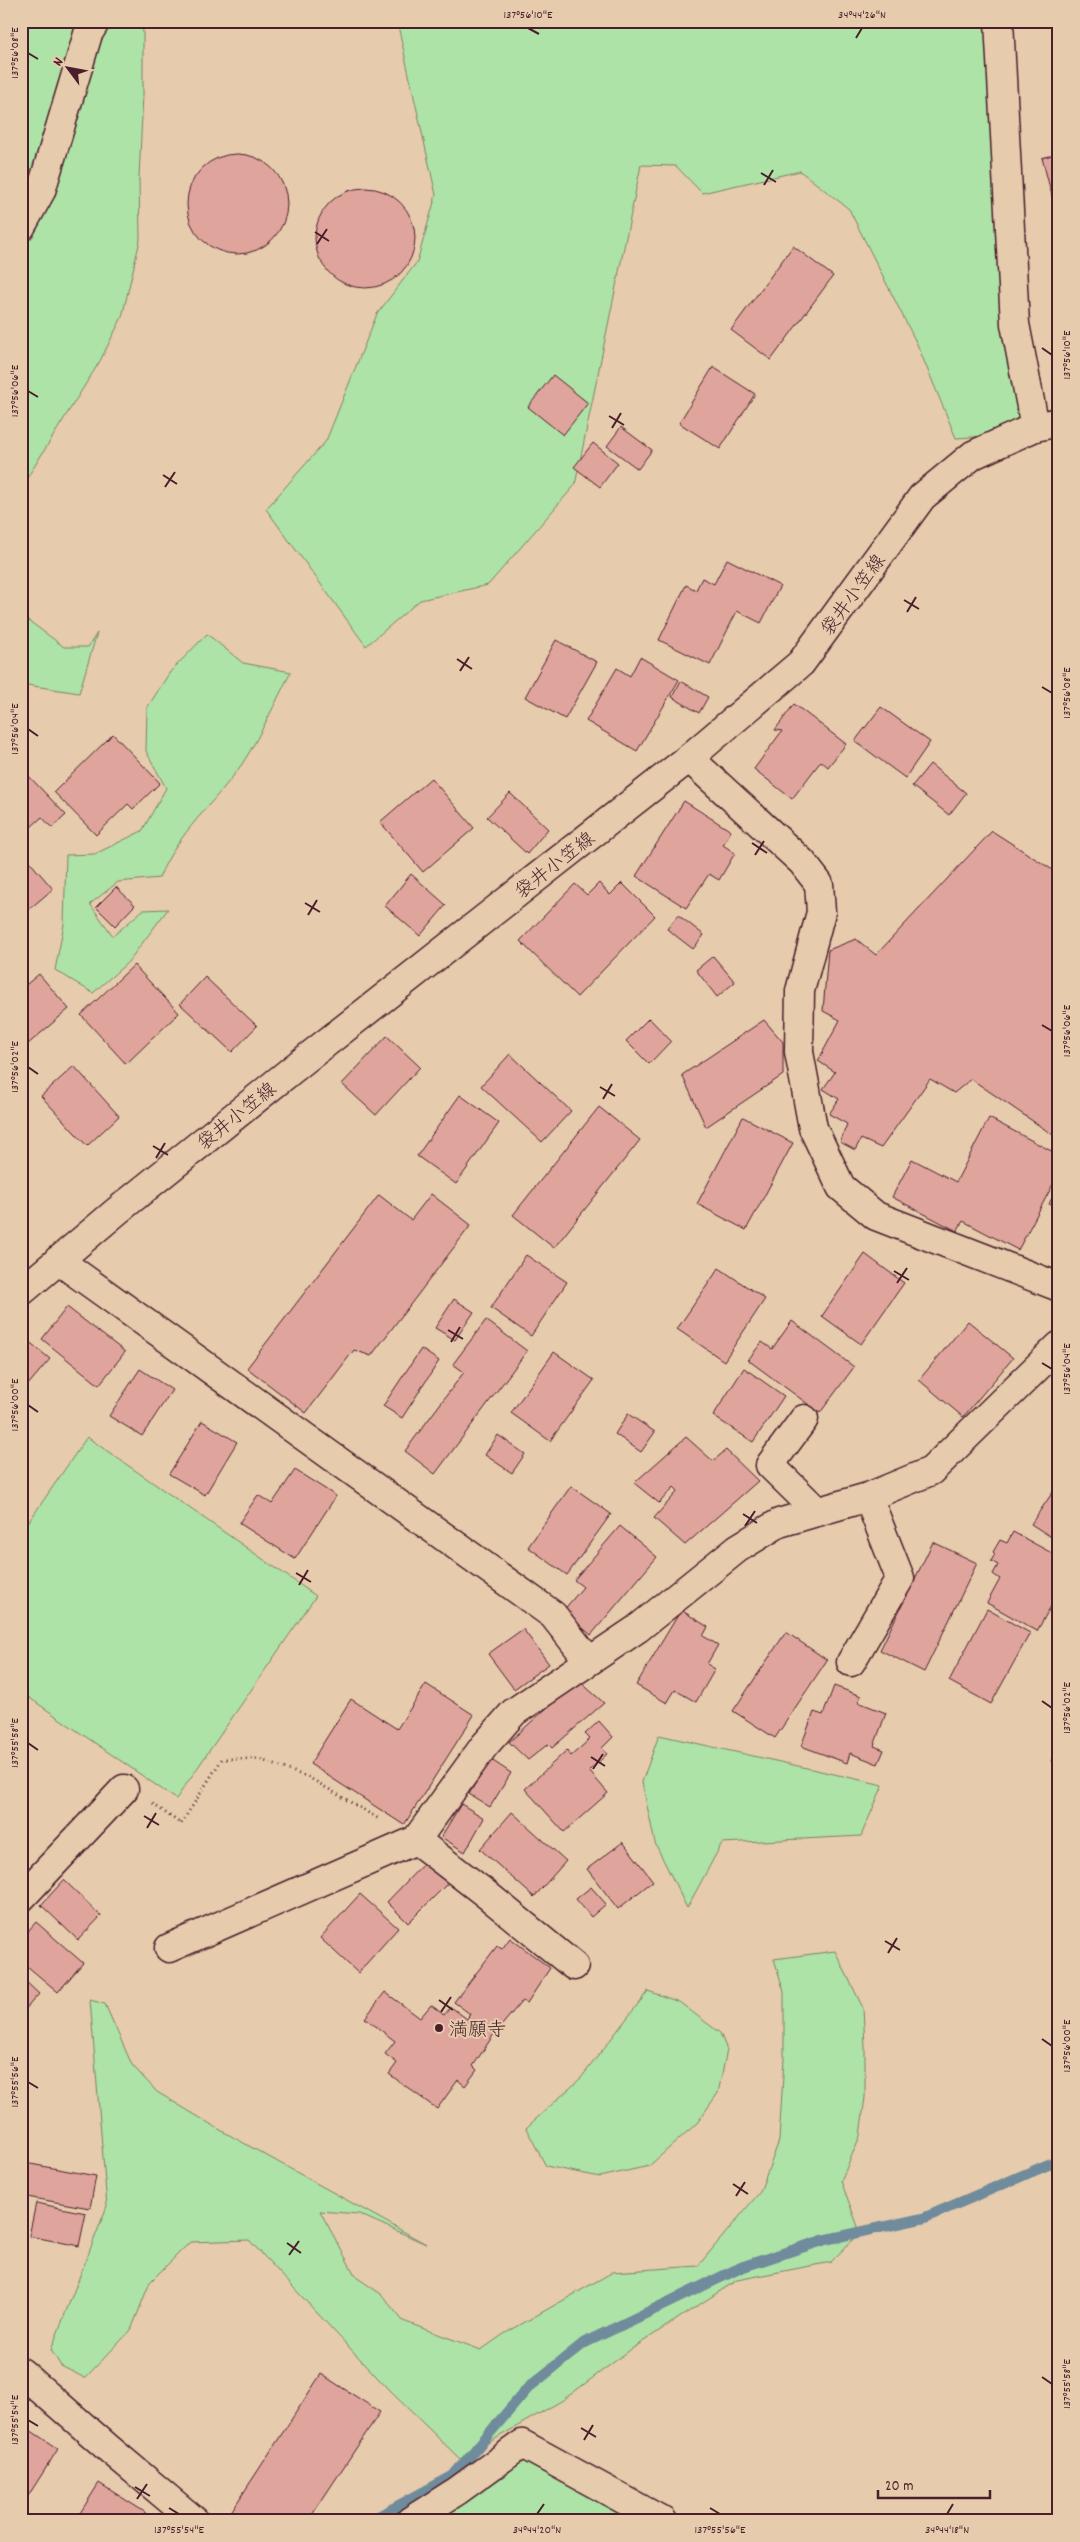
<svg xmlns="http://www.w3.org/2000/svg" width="1080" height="2542" font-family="Dekko,'Klee One',sans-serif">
  <rect width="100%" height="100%" fill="#e6cbad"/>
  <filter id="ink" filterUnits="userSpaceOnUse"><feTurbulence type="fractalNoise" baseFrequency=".02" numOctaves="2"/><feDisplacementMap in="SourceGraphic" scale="10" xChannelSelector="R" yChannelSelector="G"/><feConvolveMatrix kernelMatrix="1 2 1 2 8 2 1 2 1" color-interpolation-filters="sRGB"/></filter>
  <g filter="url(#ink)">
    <path fill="#ade3a6" stroke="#7c8168" d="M 21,21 L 99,21 L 95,31 L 123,21 L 143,30 L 143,94 L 139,177 L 140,240 L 122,317 L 100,361 L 27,478 L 21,480 L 21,228 L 53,152 L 88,81 L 88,49 L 21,207 Z
      M 397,21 L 1000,21 L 1020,434 L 956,438 L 917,344 L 849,209 L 800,171 L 702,193 L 676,166 L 641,165 L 575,485 L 488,585 L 420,600 L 366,646 L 266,509 L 326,441 L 377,314 L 417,262 L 436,195 Z
      M 21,615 L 64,647 L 88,647 L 97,633 L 79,693 L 21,684 Z
      M 207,634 L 243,663 L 291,672 C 275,702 261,735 242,764 C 215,803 177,833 159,878 L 118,882 L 90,904 L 113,936 L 143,910 L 168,909 L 128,962 L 93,993 L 55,970 L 64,924 L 66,855 L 95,854 L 142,831 L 166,788 L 146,751 L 147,708 L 170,672 Z
      M 87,1437 L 316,1596 L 176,1799 L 21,1692 L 21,1533 Z
      M 659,1735 L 883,1785 L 861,1836 L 722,1843 L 687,1908 L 655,1843 L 642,1782 Z
      M 835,1951 L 863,2008 L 865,2047 L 865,2097 L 860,2136 L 841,2181 L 860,2232 L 831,2262 L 737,2280 L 630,2350 L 563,2400 L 460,2459 L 390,2391 L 249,2240 L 190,2242 L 150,2282 L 131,2330 L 85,2378 L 61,2366 L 51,2350 L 107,2206 L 90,2000 L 105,2004 L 132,2065 L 157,2092 L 222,2131 L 426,2244 L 359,2214 L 320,2211 L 356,2277 L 381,2294 L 403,2321 L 481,2350 L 504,2334 L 613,2272 L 698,2266 L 760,2192 L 779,2141 L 784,2059 L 784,1992 L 774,1959 Z
      M 648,1991 L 679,2002 L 720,2033 L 727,2050 L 718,2093 L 697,2123 L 649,2166 L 600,2177 L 546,2166 L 526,2128 L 581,2078 Z
      M 522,2444 L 651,2521 L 402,2521 Z"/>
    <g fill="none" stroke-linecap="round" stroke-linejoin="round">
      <path stroke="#6f8b9c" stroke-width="11" d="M 370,2521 L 453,2476 L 528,2388 L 584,2343 L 742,2267 L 824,2240 L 924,2218 L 1059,2160"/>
    </g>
    <path fill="#dfa59d" stroke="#4a1f2b" d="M 1056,21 L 1059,21 L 1059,32 L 1055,32 Z
      M 1059,153 L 1059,222 L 1042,158 Z
      M187 204a50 50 0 1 1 100 0a50 50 0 1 1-100 0Z
      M315 238a50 50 0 1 1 100 0a50 50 0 1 1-100 0Z
      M 793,246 L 833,276 L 771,360 L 731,330 Z
      M 713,367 L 755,394 L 720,449 L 679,423 Z
      M 553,375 L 588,403 L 563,435 L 528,407 Z
      M 621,427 L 652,450 L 638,469 L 607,446 Z
      M 593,443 L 618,463 L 600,487 L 574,467 Z
      M 727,559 L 780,586 L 761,623 L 737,611 L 710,665 L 659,640 L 686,585 L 696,590 L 702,578 L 714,584 Z
      M 556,640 L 597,662 L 565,719 L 525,697 Z
      M 640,657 L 679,680 L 637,751 L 586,721 L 617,668 L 630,676 Z
      M 681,681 L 708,697 L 699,713 L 672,697 Z
      M 794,704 L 846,744 L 828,767 L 821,761 L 792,799 L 754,769 L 782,731 L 775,730 Z
      M 881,707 L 930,742 L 905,778 L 855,741 Z
      M 113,734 L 160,783 L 133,809 L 128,804 L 96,835 L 54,792 Z
      M 930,764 L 966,793 L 949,815 L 912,786 Z
      M 24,771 L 66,815 L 52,828 L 42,817 L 21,836 L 21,774 Z
      M 431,778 L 474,828 L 423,872 L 380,822 Z
      M 510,793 L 548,829 L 527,854 L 487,817 Z
      M 684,801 L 731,831 L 723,845 L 735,853 L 719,880 L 709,874 L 686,908 L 636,876 Z
      M 992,831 L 1059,874 L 1059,909 L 1055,916 L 1059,934 L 1059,1139 L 971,1079 L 954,1093 L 930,1079 L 881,1148 L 861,1139 L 855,1150 L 840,1142 L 847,1124 L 829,1114 L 839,1099 L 823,1089 L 835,1072 L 818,1061 L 840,1020 L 823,1011 L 828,950 L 856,939 L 876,955 Z
      M 23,854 L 53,889 L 21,916 L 21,855 Z
      M 411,874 L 446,905 L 420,936 L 385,906 Z
      M 599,883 L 610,895 L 622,883 L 655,916 L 577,997 L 520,941 L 575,884 L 587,895 Z
      M 116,887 L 135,905 L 115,926 L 96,907 Z
      M 678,915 L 704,935 L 693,949 L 667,929 Z
      M 713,956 L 735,982 L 717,997 L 696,970 Z
      M 134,965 L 179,1013 L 126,1064 L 81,1015 Z
      M 39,974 L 69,1009 L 21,1050 L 21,989 Z
      M 205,977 L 257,1026 L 232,1052 L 180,1004 Z
      M 649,1018 L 671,1041 L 649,1064 L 626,1041 Z
      M 764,1020 L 783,1042 L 783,1075 L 706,1127 L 682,1075 Z
      M 387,1036 L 420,1067 L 376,1115 L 342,1084 Z
      M 510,1054 L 571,1111 L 542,1142 L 481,1086 Z
      M 74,1066 L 119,1116 L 87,1146 L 41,1096 Z
      M 460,1095 L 499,1123 L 456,1184 L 417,1156 Z
      M 599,1107 L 640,1140 L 554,1248 L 513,1215 Z
      M 743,1117 L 793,1143 L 746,1230 L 697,1204 Z
      M 989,1118 L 1059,1155 L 1059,1173 L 1018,1250 L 963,1221 L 957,1231 L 892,1197 L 912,1159 L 956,1182 Z
      M 1059,1184 L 1059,1208 L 1049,1204 Z
      M 21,1189 L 29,1197 L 21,1205 Z
      M 431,1194 L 471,1225 L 371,1356 L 354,1350 L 306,1413 L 247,1368 L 379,1195 L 411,1220 Z
      M 865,1254 L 904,1283 L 861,1344 L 822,1316 Z
      M 526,1255 L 567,1282 L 531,1336 L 491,1308 Z
      M 719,1268 L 765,1299 L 724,1361 L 677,1329 Z
      M 454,1299 L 474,1312 L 455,1340 L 435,1328 Z
      M 67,1307 L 125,1352 L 99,1385 L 42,1339 Z
      M 486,1320 L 527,1351 L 435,1474 L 405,1451 L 464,1372 L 453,1364 Z
      M 792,1321 L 854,1367 L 820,1413 L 748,1360 L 762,1342 L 772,1349 Z
      M 968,1321 L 1013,1358 L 963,1417 L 919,1380 Z
      M 21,1335 L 50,1359 L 21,1393 Z
      M 421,1349 L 439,1361 L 402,1418 L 383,1406 Z
      M 554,1352 L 594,1380 L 550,1441 L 511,1413 Z
      M 744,1368 L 784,1396 L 753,1442 L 713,1416 Z
      M 140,1369 L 172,1390 L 142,1436 L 109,1416 Z
      M 628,1414 L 655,1432 L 641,1452 L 615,1434 Z
      M 202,1421 L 237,1442 L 205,1495 L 169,1474 Z
      M 498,1435 L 525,1454 L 512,1473 L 485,1455 Z
      M 686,1437 L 713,1461 L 726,1450 L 758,1481 L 685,1545 L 654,1518 L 678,1491 L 674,1487 L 659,1503 L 634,1483 Z
      M 295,1470 L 336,1496 L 295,1559 L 239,1523 L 258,1495 L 272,1504 Z
      M 1059,1483 L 1059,1542 L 1031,1524 Z
      M 571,1486 L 611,1514 L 567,1575 L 528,1547 Z
      M 620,1526 L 657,1557 L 591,1635 L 563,1611 L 583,1587 L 574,1580 Z
      M 1013,1532 L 1059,1557 L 1059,1592 L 1037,1631 L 987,1603 L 1000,1579 L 993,1574 L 998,1565 L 991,1561 L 995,1554 L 993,1552 L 1000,1540 L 1007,1543 Z
      M 933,1542 L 977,1563 L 924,1672 L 880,1650 Z
      M 987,1609 L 1030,1633 L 991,1704 L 949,1681 Z
      M 681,1610 L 708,1627 L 703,1636 L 718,1645 L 707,1664 L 715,1669 L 696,1702 L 675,1690 L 667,1703 L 636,1685 Z
      M 523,1629 L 549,1664 L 514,1689 L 488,1654 Z
      M 786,1632 L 827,1660 L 775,1738 L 733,1711 Z
      M 578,1680 L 604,1703 L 552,1748 L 548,1744 L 528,1760 L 509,1742 Z
      M 426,1684 L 474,1715 L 404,1825 L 310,1764 L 351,1699 L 397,1729 Z
      M 834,1686 L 861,1696 L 858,1702 L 886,1713 L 874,1746 L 884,1750 L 878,1764 L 850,1753 L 847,1763 L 801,1746 L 814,1712 L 823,1715 Z
      M 599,1721 L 613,1737 L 602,1748 L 607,1754 L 589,1771 L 608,1793 L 564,1832 L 525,1789 L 567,1750 L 571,1756 L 590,1739 L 585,1734 Z
      M 1059,1750 L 1059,1765 L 1052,1761 Z
      M 490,1759 L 511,1773 L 490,1807 L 469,1794 Z
      M 461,1804 L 484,1818 L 465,1852 L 441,1837 Z
      M 512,1812 L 566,1861 L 534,1897 L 480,1849 Z
      M 623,1842 L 653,1881 L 618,1909 L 587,1869 Z
      M 426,1861 L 448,1883 L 408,1923 L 387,1902 Z
      M 64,1880 L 101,1916 L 78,1940 L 41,1905 Z
      M 591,1887 L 606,1904 L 591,1917 L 576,1899 Z
      M 360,1894 L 398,1928 L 358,1973 L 320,1938 Z
      M 36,1922 L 83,1963 L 58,1992 L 21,1961 L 21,1939 Z
      M 510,1938 L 550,1968 L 527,2003 L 522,2001 L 492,2037 L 473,2066 L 477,2070 L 465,2086 L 458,2080 L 437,2109 L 389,2074 L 397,2063 L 385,2054 L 395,2041 L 365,2018 L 385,1992 L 420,2018 L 431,2005 L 444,2015 L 451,2007 L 467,2019 L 470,2014 L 454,2002 L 497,1946 L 502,1949 Z
      M 21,1977 L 39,1994 L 21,2014 Z
      M 25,2163 L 96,2176 L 90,2208 L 21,2196 Z
      M 36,2203 L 86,2213 L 79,2246 L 29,2236 Z
      M 321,2374 L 380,2412 L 308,2521 L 232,2521 L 227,2518 Z
      M 21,2424 L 58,2449 L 21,2507 Z
      M 99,2483 L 151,2516 L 148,2521 L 75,2521 Z"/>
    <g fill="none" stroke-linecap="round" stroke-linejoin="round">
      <defs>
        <path id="minor" d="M 999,21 L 1015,324 L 1035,427
          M 21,227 L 41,191 L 88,34 L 96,21
          M 689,758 L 802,862 L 819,884 L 821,912 L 800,991 L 799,1052 L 813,1128 L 841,1187 L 876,1216 L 1059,1287
          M 58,1260 L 553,1615 L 589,1661
          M 804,1419 L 770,1465 L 818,1512
          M 851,1662 L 900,1578 L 868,1497
          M 416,1840 L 486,1894 L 574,1966
          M 21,1898 L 124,1789
          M 169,1948 L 416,1840 L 484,1746 L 514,1712 L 637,1629 L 738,1548 L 779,1523 L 868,1497 L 931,1471 L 1059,1346
          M 21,2372 L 108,2448 L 195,2521
          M 410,2521 L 457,2491 L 522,2444 L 663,2521"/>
        <path id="secondary" d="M 21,1292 L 117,1211 L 298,1065 L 689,758 L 801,663 L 922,497 L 973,455 L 1035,427 L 1059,422"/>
      </defs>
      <use href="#minor" stroke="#4a1f2b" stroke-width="31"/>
      <use href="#secondary" stroke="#4a1f2b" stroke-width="31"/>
      <path stroke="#4a1f2b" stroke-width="3" stroke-dasharray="1 4" stroke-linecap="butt" d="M 153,1804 L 181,1824 L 222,1759 L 259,1759 L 310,1778 L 379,1819"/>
      <use href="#minor" stroke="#e6cbad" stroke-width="28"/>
      <use href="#secondary" stroke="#e6cbad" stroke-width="28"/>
    </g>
  </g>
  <path fill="none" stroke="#4a1f2b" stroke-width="2" d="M 528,28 L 539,34M 856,38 L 862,28M 28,53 L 38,59M 761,173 L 776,182M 764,185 L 773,170M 315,232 L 329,241M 317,244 L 327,229M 1042,348 L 1052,355M 28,391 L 38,397M 609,416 L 624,425M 612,428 L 621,413M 163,475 L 177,484M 165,487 L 175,472M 904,600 L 919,609M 907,612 L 916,597M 457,659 L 472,669M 460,671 L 469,657M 1042,687 L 1052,693M 28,729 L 38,736M 752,843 L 767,853M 755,855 L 764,841M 305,903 L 320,912M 308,915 L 317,900M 1042,1025 L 1052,1031M 28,1067 L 38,1074M 600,1087 L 615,1096M 603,1099 L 612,1084M 153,1146 L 168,1155M 156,1158 L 165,1143M 894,1271 L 909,1280M 897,1283 L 907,1268M 448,1330 L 463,1339M 451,1342 L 460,1327M 1042,1363 L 1052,1369M 28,1405 L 38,1412M 743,1514 L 757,1523M 745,1526 L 755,1511M 296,1573 L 311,1582M 299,1585 L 308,1570M 1042,1701 L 1052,1708M 28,1743 L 38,1750M 591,1757 L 605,1766M 593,1769 L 603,1754M 144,1816 L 159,1825M 147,1828 L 156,1813M 885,1941 L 900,1950M 888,1953 L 897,1938M 439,2000 L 453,2010M 441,2012 L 451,1997M 1042,2039 L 1052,2046M 28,2082 L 38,2088M 733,2184 L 748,2194M 736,2196 L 745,2182M 287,2243 L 301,2253M 289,2255 L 299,2241M 1042,2377 L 1052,2384M 28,2420 L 38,2426M 581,2428 L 596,2437M 584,2440 L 593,2425M 135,2487 L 150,2496M 137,2499 L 147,2484M 169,2508 L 179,2514M 710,2508 L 720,2514M 537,2514 L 544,2504M 947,2514 L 953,2504"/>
  <circle fill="#4a1f2b" stroke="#e6cbad" stroke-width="2" cx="439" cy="2028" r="5"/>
  <g text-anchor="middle" stroke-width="4" stroke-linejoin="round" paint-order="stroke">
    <g font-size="19" fill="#4a1f2b" stroke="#e6cbad">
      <text transform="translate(852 594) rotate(-54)" y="7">袋井小笠線</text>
      <text transform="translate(554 864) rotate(-38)" y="7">袋井小笠線</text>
      <text transform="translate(236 1115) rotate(-39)" y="7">袋井小笠線</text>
    </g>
    <g font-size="19" fill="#4a1f2b" stroke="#e6cbad" text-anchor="start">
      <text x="449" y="2035">満願寺</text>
    </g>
  </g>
  <rect width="1080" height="2542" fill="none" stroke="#e6cbad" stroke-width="55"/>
  <g transform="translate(68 68) rotate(302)" stroke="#e6cbad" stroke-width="4" paint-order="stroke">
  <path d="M0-4L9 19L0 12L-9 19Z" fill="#4a1f2b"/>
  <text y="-8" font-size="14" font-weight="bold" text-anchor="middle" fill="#4a1f2b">N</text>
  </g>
  <path d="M878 2490v8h112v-8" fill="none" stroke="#4a1f2b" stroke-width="2.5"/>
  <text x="885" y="2490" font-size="15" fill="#4a1f2b" stroke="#e6cbad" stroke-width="4" paint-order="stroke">20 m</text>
  <rect x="28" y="28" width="1024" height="2486" fill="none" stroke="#4a1f2b" stroke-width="2"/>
  <g font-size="12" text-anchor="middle" fill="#4a1f2b">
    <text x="528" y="18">137°56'10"E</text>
    <text x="862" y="18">34°44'26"N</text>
    <text transform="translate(14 53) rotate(-90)" y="4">137°56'08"E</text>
    <text transform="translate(1066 355) rotate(-90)" y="4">137°56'10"E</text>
    <text transform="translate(14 391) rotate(-90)" y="4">137°56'06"E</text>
    <text transform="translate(1066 693) rotate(-90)" y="4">137°56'08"E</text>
    <text transform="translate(14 729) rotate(-90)" y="4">137°56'04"E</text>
    <text transform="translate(1066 1031) rotate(-90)" y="4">137°56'06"E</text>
    <text transform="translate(14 1067) rotate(-90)" y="4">137°56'02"E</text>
    <text transform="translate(1066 1369) rotate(-90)" y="4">137°56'04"E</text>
    <text transform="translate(14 1405) rotate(-90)" y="4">137°56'00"E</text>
    <text transform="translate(1066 1708) rotate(-90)" y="4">137°56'02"E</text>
    <text transform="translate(14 1743) rotate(-90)" y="4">137°55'58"E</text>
    <text transform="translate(1066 2046) rotate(-90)" y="4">137°56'00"E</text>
    <text transform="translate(14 2082) rotate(-90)" y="4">137°55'56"E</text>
    <text transform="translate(1066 2384) rotate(-90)" y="4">137°55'58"E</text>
    <text transform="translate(14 2420) rotate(-90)" y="4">137°55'54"E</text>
    <text x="179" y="2533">137°55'54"E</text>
    <text x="537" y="2533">34°44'20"N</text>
    <text x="720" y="2533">137°55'56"E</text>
    <text x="947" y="2533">34°44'18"N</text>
  </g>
</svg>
